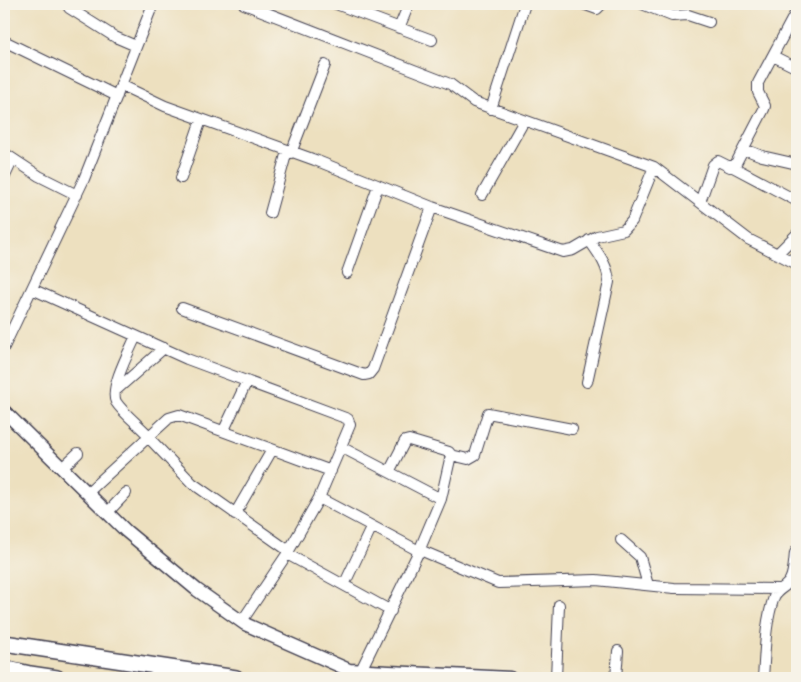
<svg xmlns="http://www.w3.org/2000/svg" width="801" height="682" font-family="'IM FELL English',serif">
  <rect width="100%" height="100%" fill="#f7f3e8"/>
  <filter id="ink" filterUnits="userSpaceOnUse"><feTurbulence type="fractalNoise" baseFrequency=".02" numOctaves="2"/><feDisplacementMap in="SourceGraphic" scale="10" xChannelSelector="R" yChannelSelector="G"/><feConvolveMatrix kernelMatrix="1 2 1 2 8 2 1 2 1" color-interpolation-filters="sRGB"/></filter>
  <filter id="wash" filterUnits="userSpaceOnUse"><feTurbulence type="fractalNoise" baseFrequency=".0096" numOctaves="4" result="noise"/><feDisplacementMap in="SourceGraphic" scale="20" xChannelSelector="R" yChannelSelector="G"/><feGaussianBlur stdDeviation="1.12" result="paint"/><feColorMatrix in="noise" values="0 0 0 0 0 0 0 0 0 0 0 0 0 0 0 0 0 1.4 0 .05"/><feComposite in="paint" operator="in"/></filter>
  <g filter="url(#wash)">
    <rect width="100%" height="100%" fill="#ede0bf"/>
  </g>
  <g filter="url(#ink)">
    <g fill="none" stroke-linecap="round" stroke-linejoin="round">
      <defs>
        <path id="minor" d="M 244,4 L 450,84 L 474,102 L 654,167 L 748,239 L 797,264
          M 336,4 L 432,40
          M 583,4 L 597,9 L 602,4
          M 642,4 L 672,16 L 688,15 L 709,22
          M 69,8 L 115,37 L 136,46
          M 399,28 L 409,4
          M 4,41 L 117,96
          M 773,56 L 797,68
          M 121,85 L 165,106 L 315,160 L 432,207 L 563,252 L 573,250 L 597,236 L 624,230 L 632,221 L 654,167
          M 491,109 L 525,4
          M 744,149 L 762,156 L 797,164
          M 4,153 L 39,176 L 77,195
          M 291,153 L 325,65
          M 733,167 L 797,201
          M 4,178 L 13,159
          M 181,178 L 201,120
          M 482,195 L 524,121
          M 700,202 L 713,165 L 718,161 L 730,167 L 735,165 L 764,109 L 765,106 L 758,92 L 758,83 L 797,10
          M 270,213 L 287,151
          M 777,254 L 797,234
          M 347,273 L 378,186
          M 32,289 L 187,359 L 348,419 L 350,425 L 319,498 L 287,554 L 242,621
          M 182,308 L 364,375 L 369,374 L 373,369 L 432,207
          M 136,336 C 130,350 109,388 116,402 C 123,413 140,426 149,436
          M 4,347 L 84,179 L 153,4
          M 587,382 L 609,282 C 608,265 598,253 589,240
          M 115,391 L 164,348
          M 224,430 L 247,381
          M 148,437 L 192,483 L 289,551
          M 341,447 L 441,499
          M 451,455 L 468,459 L 475,455 L 488,413 L 572,429
          M 62,468 L 78,453
          M 87,493 L 169,418 L 179,415 L 331,471
          M 319,498 L 419,551
          M 108,512 L 126,493
          M 235,514 L 272,450
          M 621,540 L 640,557 L 648,585
          M 420,550 L 498,583 L 596,580 L 674,588 L 780,589
          M 287,554 L 391,611
          M 344,585 L 372,526
          M 361,670 L 419,551 L 441,499 L 451,455 L 449,452 L 409,440 L 405,441 L 389,472
          M 556,678 L 559,605
          M 616,678 L 618,651
          M 763,678 C 765,651 765,623 774,597 C 777,589 786,588 790,580 C 794,573 794,561 795,553 L 797,550"/>
        <path id="major" d="M 4,411 L 126,531 L 197,590 L 245,624 L 349,670 L 510,678"/>
        <path id="highway" d="M 4,643 L 236,678
          M 4,668 L 30,674 L 57,678"/>
      </defs>
      <use href="#minor" stroke="#403e4f" stroke-width="12"/>
      <use href="#major" stroke="#403e4f" stroke-width="15"/>
      <use href="#highway" stroke="#403e4f" stroke-width="18"/>
      <use href="#minor" stroke="#fff" stroke-width="10"/>
      <use href="#major" stroke="#fff" stroke-width="12"/>
      <use href="#highway" stroke="#fff" stroke-width="15"/>
    </g>
  </g>
  <rect width="801" height="682" fill="none" stroke="#f7f3e8" stroke-width="20"/>
</svg>
